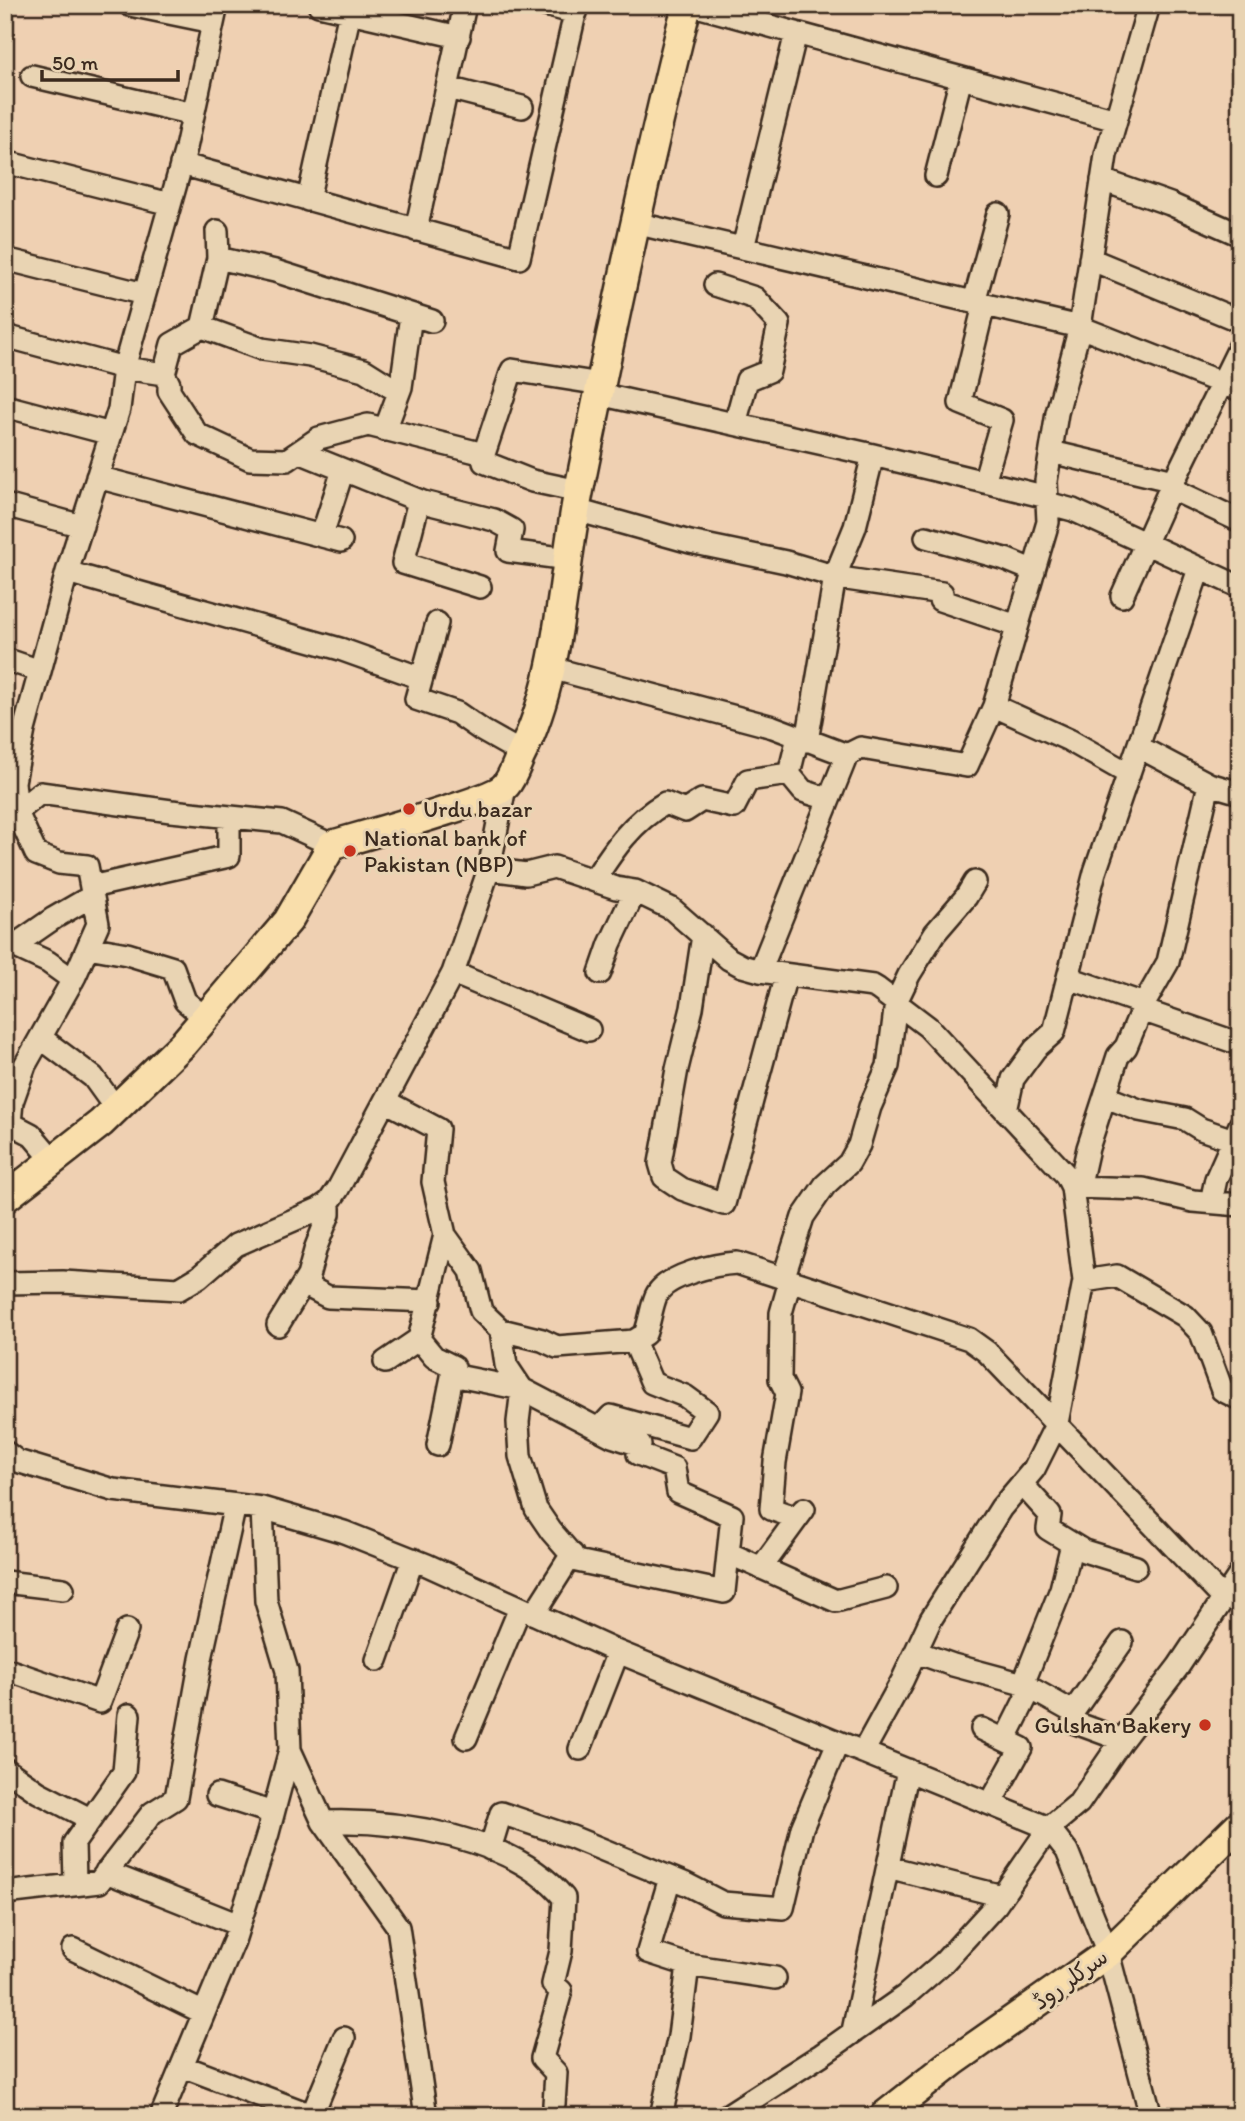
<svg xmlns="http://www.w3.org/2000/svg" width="1245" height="2121" font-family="Itim,'Playpen Sans Arabic',sans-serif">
  <rect width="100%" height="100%" fill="#efd0b2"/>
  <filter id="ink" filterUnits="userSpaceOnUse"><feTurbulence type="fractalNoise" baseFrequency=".0143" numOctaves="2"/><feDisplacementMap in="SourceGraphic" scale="14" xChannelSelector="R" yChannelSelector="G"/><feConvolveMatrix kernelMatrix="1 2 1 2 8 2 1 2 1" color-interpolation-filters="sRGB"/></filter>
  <g filter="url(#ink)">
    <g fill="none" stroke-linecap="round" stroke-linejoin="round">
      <defs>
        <path id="minor" d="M 130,5 L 213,22
          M 319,5 L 459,37
          M 545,5 L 576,13
          M 693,5 L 1116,120
          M 32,76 L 193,114
          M 448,88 L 522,107
          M 5,162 L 170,204
          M 181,164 L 519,258 L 577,5
          M 936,176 L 961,78
          M 1102,180 L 1170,204 L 1240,235
          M 308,200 L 350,12
          M 635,223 L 1080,327 L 1240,390
          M 416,230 L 465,5
          M 743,248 L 796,33
          M 218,258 L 275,271 L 432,321
          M 5,259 L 144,294
          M 1090,259 L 1240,321
          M 715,285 L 755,298 L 779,324 L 769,371 L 747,380 L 735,424
          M 974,302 L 998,214
          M 202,327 L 218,258 L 217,231
          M 5,336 L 124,368 L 164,374 L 169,384 L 169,391 L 197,434 L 250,459 L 287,460 L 319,438 L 368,425 L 484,454 L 484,462 L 532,481 L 579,491
          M 164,374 L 172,344 L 202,327 L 262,349 L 310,356 L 364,370 L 399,392
          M 599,394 L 873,455 L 1047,497
          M 5,406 L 111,434
          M 385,430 L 401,387 L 411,315
          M 299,452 L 423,502 L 494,520 L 512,530 L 508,551 L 568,559
          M 1051,452 L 1174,481
          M 484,454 L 512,370 L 601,384
          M 97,477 L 341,541
          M 984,482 L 1002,420 L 960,403 L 984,305
          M 1170,488 L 1240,521
          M 419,501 L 403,563 L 480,587
          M 1047,503 L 1073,510 L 1240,587
          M 5,505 L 82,526
          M 576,510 L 690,542 L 786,562 L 840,578 L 942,593 L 940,600 L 1017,626
          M 322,535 L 343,470
          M 926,537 L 1005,559 L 1034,571
          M 67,572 L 340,649 L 421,678
          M 1122,596 L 1169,491 L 1240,346
          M 437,623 L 416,699 L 457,713 L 483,731 L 522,753
          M 5,659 L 40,671
          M 551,668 L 773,727 L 847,755
          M 994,706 L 1069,740 L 1129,774
          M 807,741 L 835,576 L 855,527 L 873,455
          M 1139,747 L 1209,784 L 1240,793
          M 789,774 L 803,791 L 828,799
          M 5,811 L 17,812 L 14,782 L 24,730 L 67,572 L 119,409 L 124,368 L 186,148 L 217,5
          M 489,869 L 526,874 L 554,867 L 616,888 L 635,891 L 672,909 L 729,959 L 742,966 L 760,971 L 873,986 L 878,989 L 928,1027 L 1066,1175 L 1072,1187 L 1084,1281 L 1057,1423 L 1034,1469 L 1001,1508 L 931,1619 L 902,1681 L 863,1752
          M 594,880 C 614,849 632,822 665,803 L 685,811 L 702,800 L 734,807 L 748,780 L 789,774 L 798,737
          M 91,887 L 229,856 L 229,817
          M 703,935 L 692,1008 L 677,1069 L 660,1163 L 664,1177 L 682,1189 L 724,1204 L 786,975
          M 5,942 L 48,962 L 73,980
          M 15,945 L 54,918 L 92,896
          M 88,947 L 127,954 L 173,968 L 185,1001 L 205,1018
          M 760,971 L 847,755 L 861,748 L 967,766 L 994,706 L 1048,522 L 1046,481 L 1057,413 L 1080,327 L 1106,155 L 1149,5
          M 453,973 L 589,1030
          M 600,973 L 610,944 L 635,891
          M 1069,978 L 1144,1004
          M 1142,1010 L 1240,1044
          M 41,1038 L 93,1077 L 116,1109
          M 1106,1097 L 1139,1110 L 1185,1119 L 1201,1129 L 1233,1140
          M 385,1101 L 438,1129 L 433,1182 L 445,1235 L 471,1271 L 481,1311 L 501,1330 L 506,1365 L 522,1389 L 518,1422 L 520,1456 L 536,1509 L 551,1531 L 577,1561 L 724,1592 L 732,1516 L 678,1492 L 674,1468 L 638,1454 L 640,1445 L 612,1436 L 522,1389 L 452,1375
          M 1006,1111 L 1013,1079 L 1035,1049 L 1054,1032 L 1095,872 L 1199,569
          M 53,1160 L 31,1134 L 10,1123 L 12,1102 L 25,1065 L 75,976 L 98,924 L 87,866 L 59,863 L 36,854 L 17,812 L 40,793 L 171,811 L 282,822 L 332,845
          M 1072,1187 L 1143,1189 L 1193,1201 L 1240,1205
          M 1079,1188 L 1088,1148 L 1118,1056 L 1126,1047 L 1144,1004 L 1168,962 L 1209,784
          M 1211,1202 L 1216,1179 L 1240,1125
          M 308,1276 L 311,1288 L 328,1297 L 430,1301
          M 783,1279 L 803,1217 L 825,1185 L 849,1163 L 859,1145 L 870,1107 L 888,1066 L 896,1002 L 909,975 L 935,933 L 966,897 L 975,882
          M 790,1281 L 781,1313 L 780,1379 L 787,1393 L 775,1462 L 771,1509 L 797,1518
          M 1084,1281 L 1117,1276 L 1185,1316 L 1201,1333 L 1222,1390 L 1240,1399
          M 5,1283 L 63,1282 L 179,1289 L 199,1277 L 236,1245 L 319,1209 L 329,1202 L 338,1189 L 453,973 L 489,869 L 505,787
          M 278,1325 L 308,1276 L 316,1247 L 329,1214 L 329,1202
          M 501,1330 L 542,1340 L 557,1347 L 634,1341 L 652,1383 L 685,1396 L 707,1412 L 690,1438 L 611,1416 L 599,1429
          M 419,1339 L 434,1357 L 454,1367 L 438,1445
          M 634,1341 L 645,1334 C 650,1322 651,1308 656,1296 C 665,1275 716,1264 737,1263 L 969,1339 L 987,1352 L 1222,1597
          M 385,1362 L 419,1339 L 445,1235
          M 5,1452 L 17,1461 L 113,1490 L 262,1508 L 344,1532 L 427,1565 L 618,1652 L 1049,1828 L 1067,1851 L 1108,1953 L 1151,2116
          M 1022,1484 L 1050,1515 L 1048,1529 L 1084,1551 L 1136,1567
          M 728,1553 L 836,1601 L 886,1588
          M 761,1568 L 804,1509
          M 5,1582 L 63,1589
          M 534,1614 L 572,1554
          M 916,1652 L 953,1665 L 1023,1684 L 1073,1712 L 1073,1722 L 1122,1740
          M 377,1660 L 413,1559
          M 5,1669 L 100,1702 L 127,1630
          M 1023,1684 L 1061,1589 L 1072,1544
          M 1073,1712 L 1122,1642
          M 982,1729 L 1021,1748 L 990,1804
          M 466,1738 L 520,1608
          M 1005,1740 L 1031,1688
          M 580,1749 L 618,1652
          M 290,1750 L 323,1822 L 398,1927 L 426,2116
          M 5,1769 L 38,1792 L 90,1819
          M 217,1795 L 273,1813
          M 323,1822 C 397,1819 514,1837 564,1898 L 561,1951 L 553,1984 L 561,1991 L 542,2058 L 556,2073 L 554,2104
          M 490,1849 L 501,1813 L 572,1837 L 686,1884 L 723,1903 L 783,1908 L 802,1828 L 838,1742
          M 888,1867 L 1002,1896
          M 106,1872 L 239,1925
          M 670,1878 L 648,1952 L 688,1965 L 775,1978
          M 75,1883 L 74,1843 L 124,1772 L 129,1715
          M 5,1893 L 99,1882 L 152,1813 L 176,1798 L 201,1659 L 235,1505
          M 73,1949 L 204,2013
          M 853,2031 L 908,1770
          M 182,2066 L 314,2116
          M 312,2115 L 344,2038
          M 161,2116 L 234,1941 L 268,1833 L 290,1750 L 287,1671 L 266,1601 L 262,1508
          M 661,2116 L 679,2036 L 688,1965
          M 726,2116 L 821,2055 L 905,1996 L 944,1962 L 996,1905 L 1049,1828 L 1079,1803 L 1122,1740 L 1178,1667 L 1240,1574"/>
        <path id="major" d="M 5,1198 L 101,1123 L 183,1044 L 288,921 L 332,845 C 358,837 495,800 506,785 C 512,778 516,766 520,757 C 561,676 561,583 578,495 C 611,331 646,168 687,5
          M 884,2116 L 954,2061 L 1108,1953 L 1240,1824"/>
      </defs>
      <use href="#minor" stroke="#3b2a1e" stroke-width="26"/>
      <use href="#major" stroke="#3b2a1e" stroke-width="33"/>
      <use href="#minor" stroke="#e9d4b3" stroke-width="21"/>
      <use href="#major" stroke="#f9deab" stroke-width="28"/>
    </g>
  </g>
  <g fill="#c8321e" stroke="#e9d4b3" stroke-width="2.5">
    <circle cx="409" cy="809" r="7"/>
    <circle cx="350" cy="851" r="7"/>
    <circle cx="1205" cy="1725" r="7"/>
  </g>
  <g text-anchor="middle" stroke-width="6" stroke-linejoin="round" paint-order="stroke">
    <g font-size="23" fill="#3b2a1e" stroke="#e9d4b3" text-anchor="start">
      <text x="423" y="817">Urdu bazar</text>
      <text x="364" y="846">National bank of<tspan x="364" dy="26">Pakistan (NBP)</tspan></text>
      <text x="1191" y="1733" text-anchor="end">Gulshan Bakery</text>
    </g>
    <g font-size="23" fill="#3b2a1e" stroke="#e9d4b3">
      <text transform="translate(1070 1979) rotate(-36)" y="8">سرکلر روڈ</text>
    </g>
  </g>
  <rect width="1245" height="2121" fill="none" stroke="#e9d4b3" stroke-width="28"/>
  <rect x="14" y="14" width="1217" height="2093" fill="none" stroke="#3b2a1e" stroke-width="2.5" filter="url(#ink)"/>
  <path d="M42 70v10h136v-10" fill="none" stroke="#3b2a1e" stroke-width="3.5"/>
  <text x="52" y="70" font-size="21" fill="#3b2a1e" stroke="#e9d4b3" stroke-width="5" paint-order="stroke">50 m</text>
</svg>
